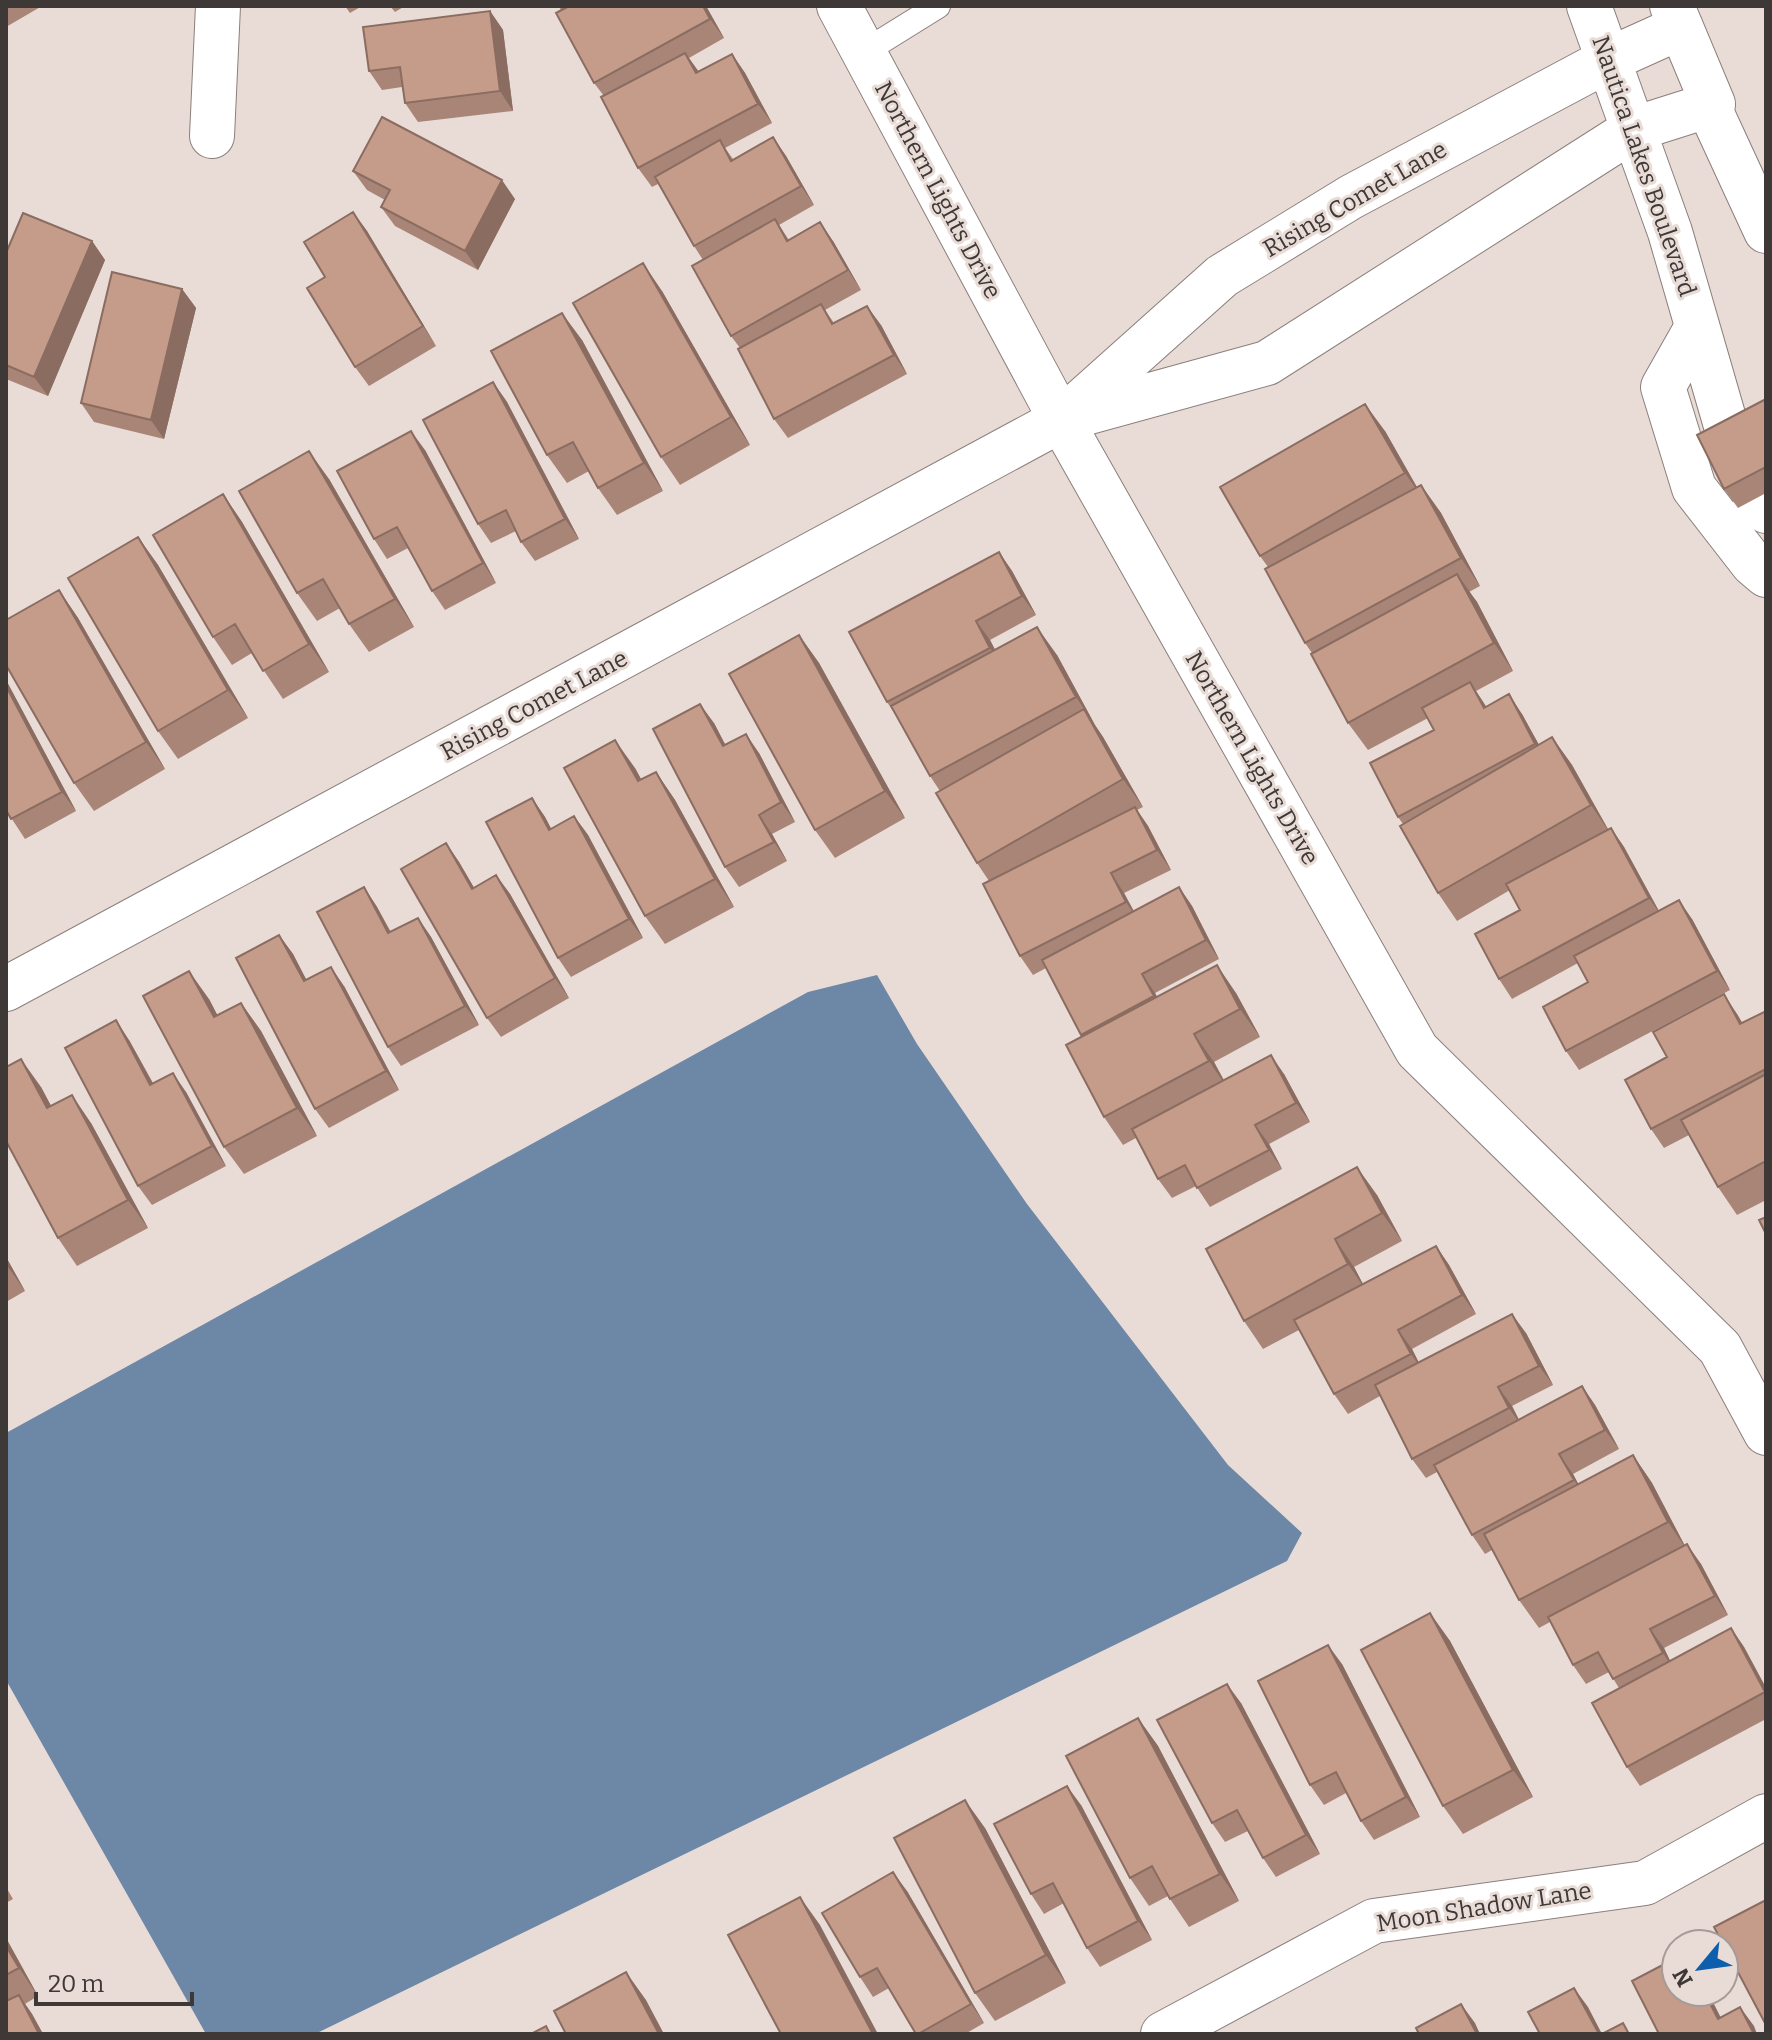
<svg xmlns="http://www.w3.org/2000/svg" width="1772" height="2040" font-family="Bitter,serif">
  <rect width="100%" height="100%" fill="#e9dcd7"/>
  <path fill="#6d87a6" d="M 877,975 L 917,1044 L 1027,1204 L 1228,1465 L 1302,1533 L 1287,1561 L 315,2034 L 206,2034 L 6,1680 L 6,1433 L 808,992 Z"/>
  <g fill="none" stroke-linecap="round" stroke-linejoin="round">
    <defs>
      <path id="service" d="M 864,52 L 938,6"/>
      <path id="minor" d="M 839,6 L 1061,420 L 1417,1050 L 1720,1348 L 1766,1433
        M 1589,6 L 1670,232 L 1731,443
        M 1672,6 L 1713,104 L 1712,114 L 1766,231
        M 212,136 L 218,6
        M 1697,327 L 1663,387 L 1694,488 L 1753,564 L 1766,575
        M 1067,418 L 1267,363 L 1634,129 L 1713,104
        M 1755,499 L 1766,511
        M 6,989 L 1061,420 L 1222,276 L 1351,197 L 1608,60 L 1681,27
        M 1163,2034 L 1374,1921 L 1645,1883 L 1766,1816"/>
    </defs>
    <use href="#service" stroke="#8b7f7b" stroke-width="26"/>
    <use href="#minor" stroke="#8b7f7b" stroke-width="46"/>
    <use href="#service" stroke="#fff" stroke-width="24"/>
    <use href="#minor" stroke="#fff" stroke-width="44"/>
  </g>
  <path fill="#a98577" d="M 6,6 L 42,6 L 6,27 Z
    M 345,6 L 362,6 L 350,13 Z
    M 390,6 L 405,6 L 395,12 Z
    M 559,6 L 706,6 L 724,38 L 689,58 L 698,71 L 732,54 L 745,73 L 772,123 L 725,148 L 733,159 L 773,137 L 786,156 L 814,205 L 779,225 L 789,240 L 833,241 L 861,290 L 825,310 L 834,323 L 881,325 L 907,374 L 788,438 L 774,419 L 740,348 L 731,336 L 703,260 L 694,246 L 658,184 L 652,187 L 638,168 L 604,96 L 594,83 Z
    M 490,11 L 503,30 L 513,111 L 418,122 L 405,103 L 402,87 L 382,90 L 369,71 Z
    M 353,171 L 515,199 L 478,270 L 395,226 L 381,207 L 385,200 L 367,190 Z
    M 353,212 L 367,231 L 436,346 L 369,386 L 355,367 L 325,277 Z
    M 92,241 L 105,260 L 48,396 L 6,379 L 6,253 Z
    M 182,289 L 196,308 L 164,439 L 94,422 L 81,403 Z
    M 662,291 L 750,445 L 680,485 L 661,457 Z
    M 582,340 L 663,491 L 617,515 L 598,488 L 589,471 L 567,483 L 547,455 Z
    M 493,382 L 507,402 L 579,539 L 535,561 L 521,542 L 516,531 L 491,543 L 478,524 Z
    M 1766,399 L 1766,493 L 1738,508 L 1724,489 Z
    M 1385,431 L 1417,487 L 1421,485 L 1441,513 L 1480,586 L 1469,592 L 1477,602 L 1513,671 L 1476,691 L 1486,706 L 1522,714 L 1539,745 L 1552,737 L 1572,765 L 1608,829 L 1611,828 L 1624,847 L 1659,911 L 1692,919 L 1730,990 L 1579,1070 L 1566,1051 L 1588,982 L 1578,963 L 1512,999 L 1499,979 L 1520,910 L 1510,890 L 1457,921 L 1438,893 L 1403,824 L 1398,817 L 1434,730 L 1428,718 L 1368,750 L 1348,723 L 1312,653 L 1305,643 L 1268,567 L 1260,556 Z
    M 425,450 L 496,583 L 445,610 L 432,591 L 408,548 L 387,559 L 374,539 Z
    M 329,479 L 414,627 L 369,652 L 349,624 L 340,608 L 317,621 L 297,593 Z
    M 223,494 L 242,522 L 329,672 L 283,699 L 252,653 L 232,665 L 213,637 Z
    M 138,537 L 158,565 L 248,718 L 178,759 L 158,731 Z
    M 999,552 L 1012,571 L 1036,615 L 990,640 L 995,650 L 1057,655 L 1095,725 L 1103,737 L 1143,807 L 1137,810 L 1148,826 L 1171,870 L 1124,893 L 1134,911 L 1179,887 L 1192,906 L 1219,959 L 1155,993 L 1157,997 L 1236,993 L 1260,1037 L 1214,1062 L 1224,1080 L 1284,1074 L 1310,1122 L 1269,1144 L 1282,1169 L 1210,1207 L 1196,1186 L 1172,1198 L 1158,1179 L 1136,1138 L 1123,1145 L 1104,1117 L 1083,1036 L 1046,968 L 1033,975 L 1020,956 L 989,881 L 977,863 L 940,791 L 930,776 L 895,714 L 887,702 Z
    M 59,590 L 78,618 L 165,769 L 94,811 L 74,783 Z
    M 799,635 L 819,663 L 905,818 L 835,858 L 815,830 Z
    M 6,680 L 76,811 L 25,839 L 6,810 Z
    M 714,723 L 725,745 L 759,753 L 795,822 L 772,834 L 787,861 L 739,887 L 725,867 Z
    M 635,768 L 641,779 L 656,772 L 675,800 L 734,907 L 665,944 L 645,916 Z
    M 532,798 L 545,817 L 551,829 L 574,816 L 588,835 L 643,938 L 571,977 L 558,958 Z
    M 446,843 L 459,862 L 474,888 L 496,875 L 510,894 L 569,998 L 501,1037 L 487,1018 Z
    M 364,887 L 377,907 L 391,932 L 418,918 L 431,937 L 479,1025 L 401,1066 L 388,1047 Z
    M 279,935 L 293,954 L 306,980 L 344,986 L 399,1090 L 329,1128 L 315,1109 Z
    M 209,999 L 217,1015 L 241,1003 L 261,1031 L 317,1136 L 244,1174 L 224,1147 Z
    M 1766,1011 L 1766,1200 L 1737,1215 L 1718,1187 L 1689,1135 L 1664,1148 L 1651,1129 L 1667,1057 L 1737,1014 L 1742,1023 Z
    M 129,1040 L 153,1083 L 186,1092 L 226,1166 L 152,1205 L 138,1186 Z
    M 41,1087 L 51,1106 L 91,1123 L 148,1228 L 77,1266 L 58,1238 Z
    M 1377,1195 L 1402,1241 L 1354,1267 L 1363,1284 L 1436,1246 L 1449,1265 L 1476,1314 L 1412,1349 L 1419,1363 L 1526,1333 L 1553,1385 L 1512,1406 L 1519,1420 L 1582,1386 L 1595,1405 L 1619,1449 L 1573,1474 L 1578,1484 L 1633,1455 L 1652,1483 L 1685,1546 L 1701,1564 L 1728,1615 L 1664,1648 L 1670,1661 L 1731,1628 L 1744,1647 L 1766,1688 L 1766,1719 L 1640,1786 L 1627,1767 L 1619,1688 L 1609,1672 L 1586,1684 L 1573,1665 L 1550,1622 L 1539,1628 L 1519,1600 L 1492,1550 L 1485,1554 L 1472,1535 L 1437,1472 L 1426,1478 L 1412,1459 L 1380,1396 L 1348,1414 L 1334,1394 L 1299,1330 L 1263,1349 L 1244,1321 Z
    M 6,1257 L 25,1291 L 6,1302 Z
    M 1430,1613 L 1450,1641 L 1533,1797 L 1463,1834 L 1443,1806 Z
    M 1342,1664 L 1420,1817 L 1374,1840 L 1361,1821 L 1346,1793 L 1324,1805 L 1310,1785 Z
    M 1241,1703 L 1320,1854 L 1276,1877 L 1263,1858 L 1248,1831 L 1225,1842 L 1212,1823 Z
    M 1138,1718 L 1158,1746 L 1239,1901 L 1189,1927 L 1168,1896 L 1149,1906 L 1130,1878 Z
    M 1081,1805 L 1152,1940 L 1100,1967 L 1087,1948 L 1064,1903 L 1044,1914 L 1031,1894 Z
    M 985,1828 L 1066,1983 L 995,2021 L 975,1993 Z
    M 6,1887 L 13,1899 L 6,1903 Z
    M 907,1891 L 984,2023 L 965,2034 L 916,2034 L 889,1988 L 873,1997 L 860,1977 Z
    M 6,1938 L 38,1996 L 25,2004 L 32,2014 L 43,2034 L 6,2034 Z"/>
  <path fill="#8a6c61" d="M 703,6 L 706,6 L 724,38 L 710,19 Z
    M 490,11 L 503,30 L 513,111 L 500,91 Z
    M 685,53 L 699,72 L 696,73 Z
    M 732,54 L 745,73 L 772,123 L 758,104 Z
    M 773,137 L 786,156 L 814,205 L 801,186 Z
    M 502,180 L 515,199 L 478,270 L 465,251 Z
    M 353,212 L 367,231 L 436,346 L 423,326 Z
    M 820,222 L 833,241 L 861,290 L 848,270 Z
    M 92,241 L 105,260 L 48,396 L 34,377 Z
    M 643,263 L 662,291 L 750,445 L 731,417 Z
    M 182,289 L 196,308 L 164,439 L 151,420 Z
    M 867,306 L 881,325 L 907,374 L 894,355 Z
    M 562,313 L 582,340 L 663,491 L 644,463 Z
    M 493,382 L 507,402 L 579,539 L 565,519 Z
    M 1365,404 L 1385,431 L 1424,500 L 1405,473 Z
    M 411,431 L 425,450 L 496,583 L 483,563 Z
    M 309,451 L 329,479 L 414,627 L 395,599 Z
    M 1421,485 L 1441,513 L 1480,586 L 1461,558 Z
    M 223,494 L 242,522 L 329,672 L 309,644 Z
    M 138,537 L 158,565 L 248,718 L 228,690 Z
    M 999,552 L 1012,571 L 1036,615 L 1022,596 Z
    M 1457,574 L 1477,602 L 1513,671 L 1494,643 Z
    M 59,590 L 78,618 L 165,769 L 146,742 Z
    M 976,621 L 990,640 L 1004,667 L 990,648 Z
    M 1037,627 L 1057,655 L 1095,725 L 1076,697 Z
    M 799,635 L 819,663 L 905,818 L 885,791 Z
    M 6,680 L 76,811 L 62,792 L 6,686 Z
    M 1470,682 L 1483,702 L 1497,727 L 1484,708 Z
    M 1509,694 L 1522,714 L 1549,763 L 1535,744 Z
    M 700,704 L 714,723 L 736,765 L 723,746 Z
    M 1084,709 L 1103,737 L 1143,807 L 1123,779 Z
    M 746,734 L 759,753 L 795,822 L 781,802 Z
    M 1552,737 L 1572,765 L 1610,833 L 1591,805 Z
    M 615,740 L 635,768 L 657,809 L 638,781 Z
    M 656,772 L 675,800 L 734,907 L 715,879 Z
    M 532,798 L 545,817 L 562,849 L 549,830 Z
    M 1135,807 L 1148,826 L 1171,870 L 1157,850 Z
    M 759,815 L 772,834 L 787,861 L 774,842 Z
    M 574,816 L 588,835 L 643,938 L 629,919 Z
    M 1611,828 L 1624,847 L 1662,917 L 1649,898 Z
    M 446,843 L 459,862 L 486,908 L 472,889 Z
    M 1111,873 L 1124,893 L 1139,922 L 1126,902 Z
    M 496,875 L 510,894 L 569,998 L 555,978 Z
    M 364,887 L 377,907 L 401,953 L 388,933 Z
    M 1179,887 L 1192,906 L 1219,959 L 1206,940 Z
    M 1679,900 L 1692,919 L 1730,990 L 1717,971 Z
    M 418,918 L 431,937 L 479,1025 L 465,1006 Z
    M 279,935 L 293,954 L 317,1000 L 304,981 Z
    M 1217,965 L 1236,993 L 1260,1037 L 1240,1009 Z
    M 331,967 L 344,986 L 399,1090 L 386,1071 Z
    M 189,971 L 209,999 L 233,1045 L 214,1017 Z
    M 1142,974 L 1155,993 L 1167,1015 L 1154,996 Z
    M 1724,994 L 1737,1014 L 1754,1043 L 1740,1024 Z
    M 241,1003 L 261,1031 L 317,1136 L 297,1108 Z
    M 116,1020 L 129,1040 L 164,1104 L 150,1085 Z
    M 1194,1034 L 1214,1062 L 1228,1089 L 1209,1061 Z
    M 1271,1055 L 1284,1074 L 1310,1122 L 1296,1103 Z
    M 21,1059 L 41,1087 L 67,1136 L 47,1108 Z
    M 173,1073 L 186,1092 L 226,1166 L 212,1146 Z
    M 72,1095 L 91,1123 L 148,1228 L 128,1200 Z
    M 1255,1125 L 1269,1144 L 1282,1169 L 1269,1150 Z
    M 1357,1167 L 1377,1195 L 1402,1241 L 1382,1213 Z
    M 1335,1239 L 1354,1267 L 1367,1292 L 1348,1264 Z
    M 1436,1246 L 1449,1265 L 1476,1314 L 1462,1295 Z
    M 6,1257 L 25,1291 L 6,1264 Z
    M 1512,1314 L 1526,1333 L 1553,1385 L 1539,1366 Z
    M 1398,1330 L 1412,1349 L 1424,1373 L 1411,1354 Z
    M 1582,1386 L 1595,1405 L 1619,1449 L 1605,1430 Z
    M 1498,1387 L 1512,1406 L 1523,1428 L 1509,1408 Z
    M 1559,1454 L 1573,1474 L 1587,1500 L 1574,1480 Z
    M 1633,1455 L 1652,1483 L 1687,1550 L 1668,1522 Z
    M 1687,1544 L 1701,1564 L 1728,1615 L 1715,1596 Z
    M 1430,1613 L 1450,1641 L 1533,1797 L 1513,1770 Z
    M 1731,1628 L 1744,1647 L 1766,1688 L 1766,1693 Z
    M 1650,1629 L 1664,1648 L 1676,1673 L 1663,1653 Z
    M 1328,1645 L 1342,1664 L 1420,1817 L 1406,1797 Z
    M 1227,1684 L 1241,1703 L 1320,1854 L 1306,1835 Z
    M 1138,1718 L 1158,1746 L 1239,1901 L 1220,1874 Z
    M 1067,1786 L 1081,1805 L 1152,1940 L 1138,1921 Z
    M 965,1800 L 985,1828 L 1066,1983 L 1046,1955 Z
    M 893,1872 L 907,1891 L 984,2023 L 971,2004 Z
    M 800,1897 L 820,1925 L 878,2034 L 873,2034 Z
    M 6,1938 L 38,1996 L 19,1968 L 6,1946 Z
    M 626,1972 L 646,2000 L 664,2034 L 659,2034 Z
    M 1574,1988 L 1588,2007 L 1602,2034 L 1599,2034 Z
    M 1704,1992 L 1708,1992 L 1729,2034 L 1718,2019 Z
    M 19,1995 L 32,2014 L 43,2034 L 39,2034 Z
    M 1461,2004 L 1475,2023 L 1480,2034 L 1477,2034 Z
    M 1740,2007 L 1754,2026 L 1757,2034 L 1754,2034 Z"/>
  <path fill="#c59b8a" stroke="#8a6c61" stroke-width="2" d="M 569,6 L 703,6 L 710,19 L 594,83 L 556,13 Z
    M 490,11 L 500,91 L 405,103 L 400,67 L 369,71 L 363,27 Z
    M 685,53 L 696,73 L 732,54 L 758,104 L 638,168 L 601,97 Z
    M 382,117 L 502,180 L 465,251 L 381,207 L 390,190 L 353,171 Z
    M 773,137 L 801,186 L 694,246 L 655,177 L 720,140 L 731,161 Z
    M 353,212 L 423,326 L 355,367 L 307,288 L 325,277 L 304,242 Z
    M 23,213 L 92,241 L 34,377 L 6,365 L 6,253 Z
    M 775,219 L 787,241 L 820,222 L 848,270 L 731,336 L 692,266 Z
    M 643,263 L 731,417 L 661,457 L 573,303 Z
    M 112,272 L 182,289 L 151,420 L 81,403 Z
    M 821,304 L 832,324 L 867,306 L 894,355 L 774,419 L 738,349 Z
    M 562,313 L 644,463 L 598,488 L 573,442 L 547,455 L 491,351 Z
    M 493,382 L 565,519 L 521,542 L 506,510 L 478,524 L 423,420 Z
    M 1766,399 L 1766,467 L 1724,489 L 1697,435 Z
    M 1365,404 L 1405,473 L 1260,556 L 1220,487 Z
    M 411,431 L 483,563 L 432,591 L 397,527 L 374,539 L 337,471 Z
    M 309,451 L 395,599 L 349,624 L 323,579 L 297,593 L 239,491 Z
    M 1421,485 L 1461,558 L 1305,643 L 1265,569 Z
    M 223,494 L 309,644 L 263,671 L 235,624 L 213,637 L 153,535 Z
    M 138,537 L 228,690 L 158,731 L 68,578 Z
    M 999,552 L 1022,596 L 976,621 L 990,648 L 887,702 L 849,632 Z
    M 1457,574 L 1494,643 L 1348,723 L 1311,654 Z
    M 59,590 L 146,742 L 74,783 L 6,665 L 6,620 Z
    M 1037,627 L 1076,697 L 930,776 L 891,706 Z
    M 799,635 L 885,791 L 815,830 L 729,674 Z
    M 1470,682 L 1484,708 L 1509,694 L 1535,744 L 1398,817 L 1370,763 L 1434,730 L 1422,708 Z
    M 6,686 L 62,792 L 11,819 L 6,810 Z
    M 700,704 L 723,746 L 746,734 L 781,802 L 759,815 L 774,842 L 725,867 L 653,729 Z
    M 1084,709 L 1123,779 L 977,863 L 936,793 Z
    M 1552,737 L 1591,805 L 1438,893 L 1400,826 Z
    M 615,740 L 638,781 L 656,772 L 715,879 L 645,916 L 564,768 Z
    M 532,798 L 549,830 L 574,816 L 629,919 L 558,958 L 486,822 Z
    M 1135,807 L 1157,850 L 1111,873 L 1126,902 L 1020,956 L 983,884 Z
    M 1611,828 L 1649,898 L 1499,979 L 1475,934 L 1520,910 L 1506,884 Z
    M 446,843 L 472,889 L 496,875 L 555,978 L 487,1018 L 401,869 Z
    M 364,887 L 388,933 L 418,918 L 465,1006 L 388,1047 L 317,912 Z
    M 1179,887 L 1206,940 L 1142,974 L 1154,996 L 1081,1035 L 1042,960 Z
    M 1679,900 L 1717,971 L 1566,1051 L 1543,1007 L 1588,982 L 1574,956 Z
    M 279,935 L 304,981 L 331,967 L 386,1071 L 315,1109 L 236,958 Z
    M 1217,965 L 1240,1009 L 1194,1034 L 1209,1061 L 1104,1117 L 1066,1045 Z
    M 189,971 L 214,1017 L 241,1003 L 297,1108 L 224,1147 L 143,996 Z
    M 1724,994 L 1740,1024 L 1766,1011 L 1766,1069 L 1651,1129 L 1625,1080 L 1667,1057 L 1653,1032 Z
    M 116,1020 L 150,1085 L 173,1073 L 212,1146 L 138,1186 L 65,1048 Z
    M 1271,1055 L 1296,1103 L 1255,1125 L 1269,1150 L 1197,1188 L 1185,1165 L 1158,1179 L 1132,1129 Z
    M 21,1059 L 47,1108 L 72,1095 L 128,1200 L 58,1238 L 6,1141 L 6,1067 Z
    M 1766,1074 L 1766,1161 L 1718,1187 L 1681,1120 Z
    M 1357,1167 L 1382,1213 L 1335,1239 L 1348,1264 L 1244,1321 L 1206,1249 Z
    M 1766,1217 L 1766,1234 L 1759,1220 Z
    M 1436,1246 L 1462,1295 L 1398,1330 L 1411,1354 L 1334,1394 L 1294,1320 Z
    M 1512,1314 L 1539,1366 L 1498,1387 L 1509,1408 L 1412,1459 L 1375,1385 Z
    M 1582,1386 L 1605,1430 L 1559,1454 L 1574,1480 L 1472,1535 L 1434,1465 Z
    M 1633,1455 L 1668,1522 L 1519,1600 L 1484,1534 Z
    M 1687,1544 L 1715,1596 L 1650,1629 L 1663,1653 L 1613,1679 L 1598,1652 L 1573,1665 L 1548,1617 Z
    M 1430,1613 L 1513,1770 L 1443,1806 L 1361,1650 Z
    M 1731,1628 L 1765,1692 L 1627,1767 L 1592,1703 Z
    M 1328,1645 L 1406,1797 L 1361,1821 L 1336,1772 L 1310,1785 L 1258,1681 Z
    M 1227,1684 L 1306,1835 L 1263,1858 L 1237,1810 L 1212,1823 L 1157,1720 Z
    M 1138,1718 L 1220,1874 L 1170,1899 L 1152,1866 L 1130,1878 L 1066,1756 Z
    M 1067,1786 L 1138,1921 L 1087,1948 L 1053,1883 L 1031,1894 L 994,1824 Z
    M 965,1800 L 1046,1955 L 975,1993 L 894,1838 Z
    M 893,1872 L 971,2004 L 918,2034 L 916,2034 L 877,1968 L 860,1977 L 822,1913 Z
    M 800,1897 L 873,2034 L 781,2034 L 728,1935 Z
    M 1766,1900 L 1766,2025 L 1714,1927 Z
    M 6,1946 L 19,1968 L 6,1975 Z
    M 1676,1958 L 1676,1992 L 1704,1992 L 1718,2019 L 1740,2007 L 1754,2034 L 1659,2034 L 1632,1981 Z
    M 626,1972 L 659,2034 L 566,2034 L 554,2011 Z
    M 1574,1988 L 1599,2034 L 1540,2034 L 1528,2012 Z
    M 19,1995 L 39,2034 L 6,2034 L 6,2001 Z
    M 1461,2004 L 1477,2034 L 1419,2034 L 1416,2028 Z
    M 1623,2023 L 1629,2034 L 1602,2034 Z
    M 546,2026 L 550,2034 L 531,2034 Z"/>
  <g text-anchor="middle" stroke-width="6" stroke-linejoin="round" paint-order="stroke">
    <g font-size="24" fill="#3e3937" stroke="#e9dcd7">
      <text transform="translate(1644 166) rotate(71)" y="8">Nautica Lakes Boulevard</text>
      <text transform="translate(938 190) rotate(62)" y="8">Northern Lights Drive</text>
      <text transform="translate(1355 199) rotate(-30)" y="8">Rising Comet Lane</text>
      <text transform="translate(534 705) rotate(-28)" y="8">Rising Comet Lane</text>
      <text transform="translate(1252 758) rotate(60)" y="8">Northern Lights Drive</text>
      <text transform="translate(1484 1907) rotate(-9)" y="8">Moon Shadow Lane</text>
    </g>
  </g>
  <rect width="1772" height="2040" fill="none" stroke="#3e3937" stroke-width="16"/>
  <g transform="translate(1700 1968) rotate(241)"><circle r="38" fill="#e9dcd7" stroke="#a59b97" stroke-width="2"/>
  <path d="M0-6L14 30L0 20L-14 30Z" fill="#0d5fad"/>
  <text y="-12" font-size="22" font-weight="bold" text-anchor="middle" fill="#3e3937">N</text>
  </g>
  <path d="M36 1992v12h156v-12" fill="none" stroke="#3e3937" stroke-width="4"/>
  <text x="48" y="1992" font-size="24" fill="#3e3937" stroke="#e9dcd7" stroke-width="6" paint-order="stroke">20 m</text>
</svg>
